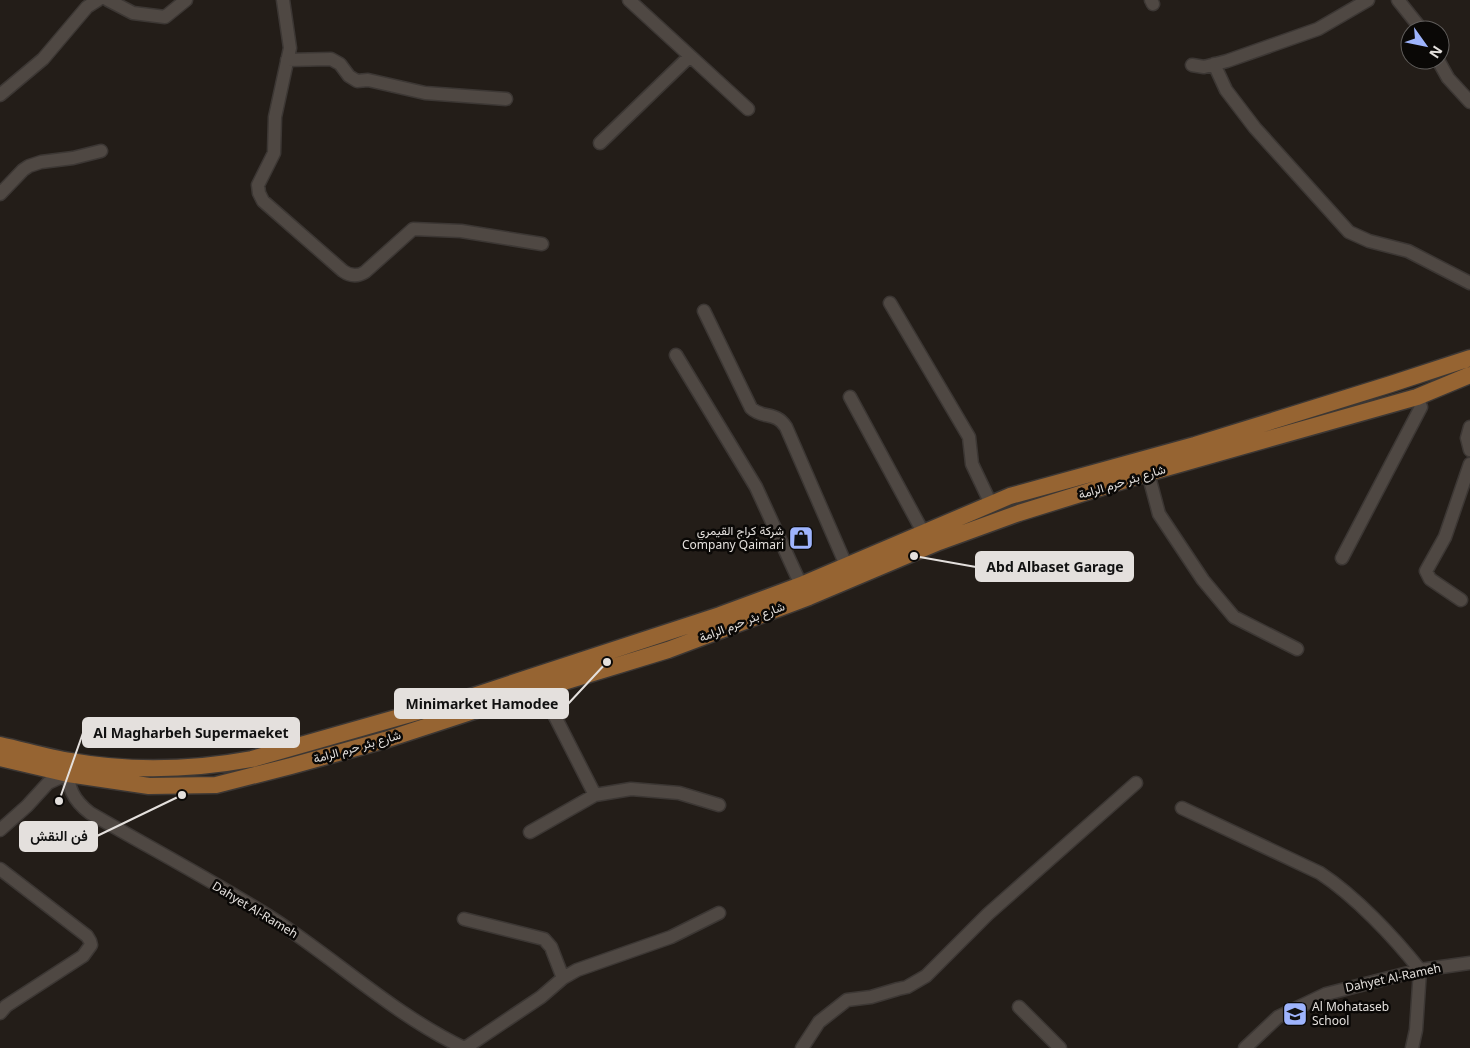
<svg xmlns="http://www.w3.org/2000/svg" width="1470" height="1048" font-family="'Noto Sans',Vazirmatn,sans-serif">
  <rect width="100%" height="100%" fill="#231d18"/>
  <g fill="none" stroke-linecap="round" stroke-linejoin="round">
    <defs>
      <path id="minor" d="M 108,0 L 133,13 L 165,17 L 186,0
        M 283,0 L 290,48 L 275,117 L 274,153 L 258,185 L 259,193 L 263,201 L 343,271 C 350,276 357,277 365,272 L 413,229 L 461,231 L 542,244
        M 629,0 L 748,109
        M 1151,0 L 1153,4
        M 1398,0 L 1422,30
        M 287,60 L 331,59 L 340,64 L 349,76 L 357,81 L 368,80 L 425,93 L 506,99
        M 1438,60 L 1448,78 L 1470,102
        M 1214,64 L 1226,90 L 1255,128 L 1349,232 L 1369,241 L 1408,251 L 1470,283
        M 1192,65 L 1204,67 L 1227,61 L 1318,29 L 1368,0
        M 0,95 L 43,59 L 87,7 L 98,0
        M 600,143 L 690,56
        M 0,194 L 23,170 L 29,166 L 41,162 L 73,158 L 101,151
        M 890,303 L 969,437 L 972,464 L 991,504
        M 704,311 L 751,408 C 762,419 776,411 786,427 L 846,565
        M 676,355 L 756,487 L 801,585
        M 850,397 L 923,532
        M 1470,427 L 1467,438 L 1470,450
        M 1148,473 L 1159,514 L 1203,580 L 1234,617 L 1297,649
        M 1342,558 L 1421,407 L 1417,397
        M 1461,600 L 1430,579 L 1426,571 L 1445,537 L 1470,464
        M 541,689 L 595,795
        M 68,766 C 67,787 73,800 90,813 C 152,849 215,882 275,920 C 339,962 395,1015 464,1048
        M 1182,808 L 1320,873 C 1355,896 1394,937 1420,970 L 1416,1030 L 1412,1048
        M 0,830 L 27,806 L 48,783 L 67,774
        M 530,832 L 595,795 L 631,789 L 679,793 L 719,805
        M 0,869 L 87,936 L 90,941 L 91,945 L 83,956 L 6,1006 L 0,1013
        M 464,919 L 544,939 L 551,947 L 563,978
        M 1019,1007 L 1060,1048
        M 465,1048 L 541,997 L 563,978 L 577,970 L 671,937 L 719,913
        M 802,1048 L 819,1022 L 847,1000 L 871,997 L 898,989 L 907,987 L 926,976 L 988,914 L 1136,783
        M 1245,1048 L 1278,1017 L 1326,994 L 1420,970 L 1470,963"/>
      <path id="major" d="M 0,745 C 23,750 47,757 70,761 C 131,772 192,770 252,759 L 470,697 L 720,615 L 801,585 L 1010,496 L 1195,445 L 1391,384 L 1470,358
        M 0,758 L 68,774 L 149,786 L 216,785 L 291,766 L 385,740 L 541,689 L 668,650 L 809,597 L 939,542 L 1019,513 L 1148,473 L 1417,397 L 1470,375"/>
    </defs>
    <use href="#minor" stroke="#3c3734" stroke-width="15"/>
    <use href="#major" stroke="#3c3734" stroke-width="19"/>
    <use href="#minor" stroke="#4f4843" stroke-width="12"/>
    <use href="#major" stroke="#966432" stroke-width="16"/>
  </g>
  <defs>
    <symbol id="shop-square" viewBox="-11 -11 22 22"><rect x="-9" y="-9" width="18" height="18" rx="4" fill="#9eb4fd" stroke="#0a0806"/><path d="M-5-2.5h2.3a2.7 3.5 0 0 1 5.4 0H5L5.5 6h-11ZM-1.5-2.5h3a1.5 2.3 0 0 0-3 0Z" fill="#111"/></symbol>
    <symbol id="school-square" viewBox="-11 -11 22 22"><rect x="-9" y="-9" width="18" height="18" rx="4" fill="#9eb4fd" stroke="#0a0806"/><path d="M0-5L7-2L0 1L-7-2ZM-4 1L0 2.5L4 1V4Q0 6-4 4Z" fill="#111"/></symbol>
  </defs>
  <g fill-rule="evenodd">
    <use href="#shop-square" x="787" y="524" width="28" height="28"/>
    <use href="#school-square" x="1281" y="1000" width="28" height="28"/>
  </g>
  <g text-anchor="middle" stroke-width="5" stroke-linejoin="round" paint-order="stroke">
    <g font-size="12" fill="#e4e0dd" stroke="#0a0806">
      <text transform="translate(1122 482) rotate(-17)" y="4">شارع بئر حرم الرامة</text>
      <text transform="translate(742 622) rotate(-21)" y="4">شارع بئر حرم الرامة</text>
      <text transform="translate(357 747) rotate(-16)" y="4">شارع بئر حرم الرامة</text>
      <text transform="translate(255 910) rotate(31)" y="4">Dahyet Al-Rameh</text>
      <text transform="translate(1393 978) rotate(-12)" y="4">Dahyet Al-Rameh</text>
    </g>
    <g font-size="12" fill="#e4e0dd" stroke="#0a0806" text-anchor="end">
      <text x="784" y="535">شركة كراج القيمري<tspan x="784" dy="14">Company Qaimari</tspan></text>
      <text x="1312" y="1011" text-anchor="start">Al Mohataseb<tspan x="1312" dy="14">School</tspan></text>
    </g>
  </g>
  <path fill="none" stroke="#e4e0dd" stroke-width="2" d="M914 556L976 567M607 662L568 704M59 801L83 733M182 795L97 836"/>
  <g fill="#e4e0dd" stroke="#0a0806" stroke-width="2">
    <circle cx="914" cy="556" r="5"/>
    <circle cx="607" cy="662" r="5"/>
    <circle cx="59" cy="801" r="5"/>
    <circle cx="182" cy="795" r="5"/>
  </g>
  <g fill="#e4e0dd" stroke="#e4e0dd" stroke-width="2">
    <rect x="976" y="552" width="157" height="29" rx="5"/>
    <rect x="395" y="689" width="173" height="29" rx="5"/>
    <rect x="83" y="718" width="216" height="29" rx="5"/>
    <rect x="20" y="822" width="77" height="29" rx="5"/>
  </g>
  <g font-size="14" text-anchor="middle" font-weight="bold" fill="#111">
    <text x="1055" y="572">Abd Albaset Garage</text>
    <text x="482" y="709">Minimarket Hamodee</text>
    <text x="191" y="738">Al Magharbeh Supermaeket</text>
    <text x="59" y="841">فن النقش</text>
  </g>
  <g transform="translate(1425 45) rotate(123)"><circle r="24" fill="#0a0806" stroke="#615e5c"/>
  <path d="M0-4L9 19L0 12L-9 19Z" fill="#9eb4fd"/>
  <text y="-8" font-size="14" font-weight="bold" text-anchor="middle" fill="#e4e0dd">N</text>
  </g>
</svg>
